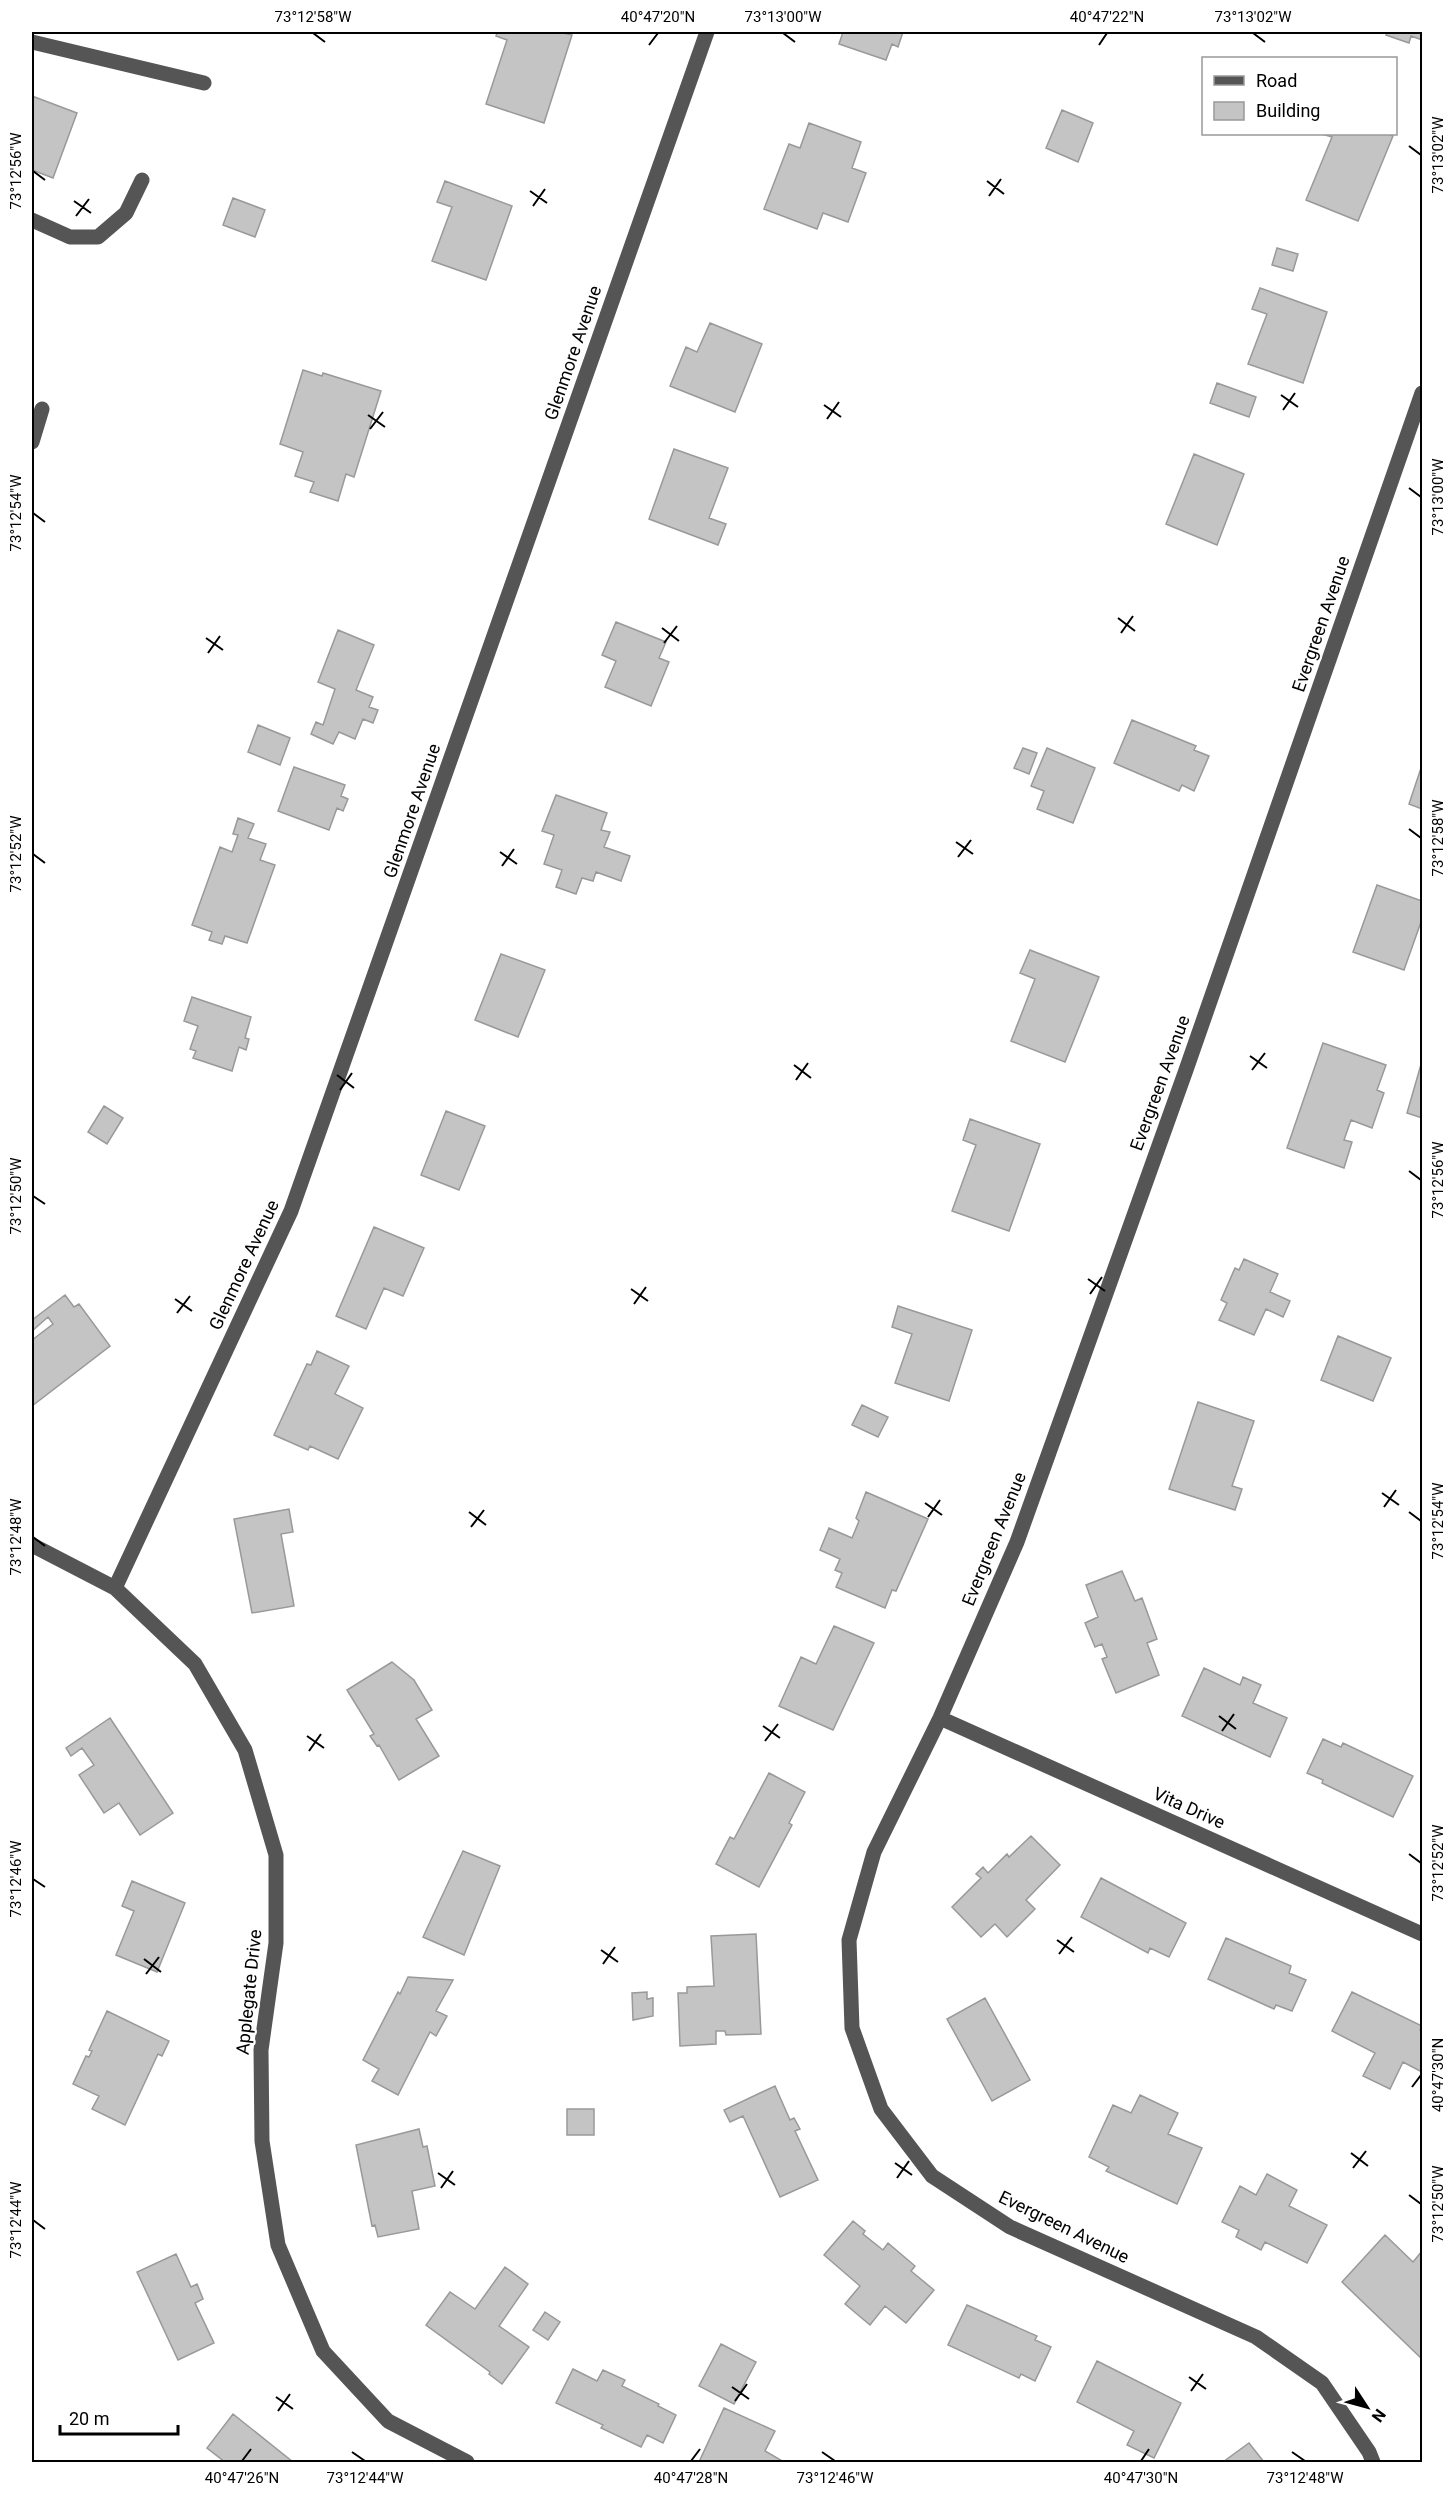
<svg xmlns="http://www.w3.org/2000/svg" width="1454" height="2494" font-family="Roboto,sans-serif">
  <rect width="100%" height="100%" fill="#fff"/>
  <path fill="#c4c4c4" stroke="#999" stroke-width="1.5" d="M 493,32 L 559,32 L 572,35 L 544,123 L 486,104 L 507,40 L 496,36 L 497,33 Z
    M 843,32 L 903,32 L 898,47 L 892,44 L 886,60 L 839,44 Z
    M 1388,32 L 1422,32 L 1422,40 L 1411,36 L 1409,43 L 1386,35 Z
    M 32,96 L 77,113 L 53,178 L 32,170 Z
    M 1062,110 L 1093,123 L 1078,162 L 1046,148 Z
    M 809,123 L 861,142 L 852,168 L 866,173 L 848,222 L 823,213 L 817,229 L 764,209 L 789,144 L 800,148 Z
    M 1322,134 L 1388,134 L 1393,136 L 1358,221 L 1306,200 L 1332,137 Z
    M 445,181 L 512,206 L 486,280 L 432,261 L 452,207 L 437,202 Z
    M 233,198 L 265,210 L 255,237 L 223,225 Z
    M 1277,248 L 1298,254 L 1293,271 L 1272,265 Z
    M 1260,288 L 1327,312 L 1303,383 L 1248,364 L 1267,314 L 1252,309 Z
    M 710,323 L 762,344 L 735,412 L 670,386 L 686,347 L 697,352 Z
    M 303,370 L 322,376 L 323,373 L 381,391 L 354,477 L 346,474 L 338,501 L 310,492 L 314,482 L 295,476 L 303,452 L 280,444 Z
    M 1217,383 L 1256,397 L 1249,417 L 1210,403 Z
    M 674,449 L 728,468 L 709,518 L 726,524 L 718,545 L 649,519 Z
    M 1194,454 L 1244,474 L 1217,545 L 1166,524 Z
    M 616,622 L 666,642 L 659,658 L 669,662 L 651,706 L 605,687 L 616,661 L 602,655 Z
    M 338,630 L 374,645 L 356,690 L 373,697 L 369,707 L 378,710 L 373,723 L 363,719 L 355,739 L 339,732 L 333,744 L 311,734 L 316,722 L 323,725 L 335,689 L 318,682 Z
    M 1132,720 L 1196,746 L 1194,750 L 1209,756 L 1194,791 L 1182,785 L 1179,791 L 1114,763 Z
    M 258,725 L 290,738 L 280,765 L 248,752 Z
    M 1023,748 L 1037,753 L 1029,774 L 1014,768 Z
    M 1047,748 L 1095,768 L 1073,823 L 1037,809 L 1044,791 L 1031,786 Z
    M 1422,765 L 1422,809 L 1409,804 Z
    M 294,767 L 345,785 L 341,796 L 348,799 L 343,811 L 337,808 L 329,830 L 278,811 Z
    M 556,795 L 607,813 L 601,830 L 610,832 L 604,847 L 630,856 L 621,881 L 596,872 L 593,881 L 582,878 L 576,894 L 556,887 L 562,870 L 544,864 L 554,835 L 542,831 Z
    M 238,818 L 254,824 L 248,838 L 266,844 L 260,860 L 275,865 L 247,943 L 225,936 L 222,944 L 209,940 L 212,932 L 192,925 L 220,847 L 232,852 L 238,835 L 233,834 Z
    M 1377,885 L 1422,901 L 1422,919 L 1404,970 L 1353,952 Z
    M 1030,950 L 1099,977 L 1065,1062 L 1011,1041 L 1035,979 L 1020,973 Z
    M 501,954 L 545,970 L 518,1037 L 475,1020 Z
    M 192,997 L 251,1017 L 245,1038 L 249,1039 L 246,1050 L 239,1047 L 232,1071 L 193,1058 L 196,1051 L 190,1049 L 198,1026 L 184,1021 Z
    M 1323,1043 L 1386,1065 L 1377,1090 L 1384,1093 L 1372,1128 L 1351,1120 L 1344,1140 L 1352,1142 L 1344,1168 L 1287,1148 Z
    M 1422,1061 L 1422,1118 L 1407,1113 Z
    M 104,1106 L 123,1118 L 107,1144 L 88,1132 Z
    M 446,1111 L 485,1126 L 459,1190 L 421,1175 Z
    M 970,1119 L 1040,1144 L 1009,1231 L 952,1211 L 976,1145 L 963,1140 Z
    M 374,1227 L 424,1248 L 403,1296 L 384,1288 L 366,1329 L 336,1316 Z
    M 1244,1259 L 1278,1274 L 1270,1292 L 1290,1301 L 1283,1317 L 1266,1309 L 1254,1335 L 1219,1320 L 1227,1303 L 1221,1300 L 1235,1268 L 1239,1270 Z
    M 65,1295 L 74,1307 L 79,1304 L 110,1346 L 32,1406 L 32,1340 L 53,1324 L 48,1317 L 32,1331 L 32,1320 Z
    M 898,1306 L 972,1330 L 949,1401 L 895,1383 L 912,1334 L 892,1327 Z
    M 1338,1336 L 1391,1358 L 1373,1401 L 1321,1380 Z
    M 317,1351 L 349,1366 L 335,1394 L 363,1408 L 338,1459 L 310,1446 L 308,1450 L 274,1435 L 307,1364 L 311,1365 Z
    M 1198,1402 L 1254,1421 L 1232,1486 L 1242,1489 L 1235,1510 L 1169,1489 Z
    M 862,1405 L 888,1417 L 878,1437 L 852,1425 Z
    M 866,1492 L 928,1519 L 896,1591 L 892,1590 L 885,1608 L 836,1587 L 842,1573 L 835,1570 L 840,1559 L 820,1550 L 829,1528 L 852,1538 L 859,1521 L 856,1518 Z
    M 289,1509 L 293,1532 L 281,1534 L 294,1606 L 252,1613 L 234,1519 Z
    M 1122,1571 L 1135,1601 L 1142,1598 L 1157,1639 L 1147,1643 L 1159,1675 L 1116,1693 L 1102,1659 L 1107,1657 L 1102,1644 L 1095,1647 L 1085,1623 L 1098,1617 L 1086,1585 Z
    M 834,1626 L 874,1643 L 833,1730 L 779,1706 L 801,1657 L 816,1664 Z
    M 392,1662 L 414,1680 L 432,1710 L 416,1719 L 439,1756 L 399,1780 L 379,1745 L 377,1746 L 370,1736 L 374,1734 L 347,1690 Z
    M 1204,1668 L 1240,1685 L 1243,1677 L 1261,1685 L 1253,1703 L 1287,1718 L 1270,1757 L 1182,1716 Z
    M 110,1718 L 173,1813 L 140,1835 L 119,1803 L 104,1813 L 79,1775 L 94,1765 L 82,1748 L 71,1756 L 66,1748 Z
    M 1323,1739 L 1341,1747 L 1343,1743 L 1413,1776 L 1393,1817 L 1322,1783 L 1323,1780 L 1307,1773 Z
    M 769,1773 L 805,1792 L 789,1823 L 792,1825 L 759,1887 L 716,1864 L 730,1837 L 734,1839 Z
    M 1031,1836 L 1060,1865 L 1026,1900 L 1035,1909 L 1007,1937 L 995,1924 L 981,1937 L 952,1907 L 981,1878 L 976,1874 L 983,1867 L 988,1873 L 1007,1854 L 1009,1857 Z
    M 463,1851 L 500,1866 L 464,1955 L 423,1937 Z
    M 1101,1878 L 1186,1923 L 1169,1957 L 1150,1948 L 1148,1953 L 1081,1917 Z
    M 132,1881 L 185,1903 L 157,1972 L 116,1955 L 134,1911 L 122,1906 Z
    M 756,1934 L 761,2034 L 726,2035 L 725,2031 L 716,2031 L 716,2044 L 680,2046 L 678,1993 L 687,1993 L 687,1987 L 714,1986 L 711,1936 Z
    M 1226,1938 L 1291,1966 L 1289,1973 L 1306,1980 L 1292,2011 L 1276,2005 L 1274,2009 L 1208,1979 Z
    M 408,1977 L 453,1980 L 436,2011 L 447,2016 L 436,2036 L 430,2032 L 398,2095 L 372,2081 L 379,2069 L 363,2060 L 398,1992 L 400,1994 Z
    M 647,1992 L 647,1999 L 653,1998 L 653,2016 L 633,2020 L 632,1993 Z
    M 1352,1992 L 1422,2026 L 1420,2030 L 1422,2031 L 1422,2072 L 1403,2062 L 1390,2089 L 1363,2076 L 1375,2053 L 1332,2031 Z
    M 985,1998 L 1030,2080 L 992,2101 L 947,2019 Z
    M 107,2011 L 169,2041 L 162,2056 L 158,2054 L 125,2125 L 92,2109 L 99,2096 L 73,2084 L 86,2056 L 89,2057 L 92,2051 L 89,2050 Z
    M 775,2086 L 790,2120 L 794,2118 L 800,2129 L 795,2131 L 818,2180 L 780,2197 L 743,2116 L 730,2122 L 724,2110 Z
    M 1140,2095 L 1178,2113 L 1168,2134 L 1202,2148 L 1177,2204 L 1106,2171 L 1109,2167 L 1089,2157 L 1113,2105 L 1131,2113 Z
    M 567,2109 L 594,2109 L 594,2135 L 567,2135 Z
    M 419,2129 L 423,2147 L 427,2146 L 435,2186 L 412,2191 L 419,2229 L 378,2237 L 375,2225 L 372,2226 L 356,2145 Z
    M 1267,2174 L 1297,2190 L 1289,2206 L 1327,2225 L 1307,2263 L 1265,2242 L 1261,2250 L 1236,2237 L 1239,2230 L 1222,2222 L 1240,2186 L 1256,2195 Z
    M 853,2221 L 865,2231 L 863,2234 L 883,2250 L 888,2243 L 915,2266 L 911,2271 L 934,2290 L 906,2323 L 885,2306 L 870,2325 L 845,2304 L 860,2286 L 824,2255 Z
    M 1385,2235 L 1413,2262 L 1422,2251 L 1422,2359 L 1342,2282 Z
    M 176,2254 L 191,2287 L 197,2284 L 203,2299 L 195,2303 L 214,2343 L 178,2360 L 137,2272 Z
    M 505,2267 L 528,2284 L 499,2326 L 529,2347 L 502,2384 L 489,2374 L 490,2372 L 426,2325 L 450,2292 L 475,2309 Z
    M 967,2305 L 1037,2336 L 1035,2340 L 1051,2347 L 1035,2381 L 1021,2374 L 1019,2378 L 948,2345 Z
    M 545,2312 L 560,2322 L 548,2340 L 533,2330 Z
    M 721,2344 L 756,2362 L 734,2404 L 699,2386 Z
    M 1097,2361 L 1181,2403 L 1154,2458 L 1127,2445 L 1134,2431 L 1077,2402 Z
    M 573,2369 L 597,2381 L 603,2370 L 625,2380 L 622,2386 L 659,2404 L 658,2406 L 676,2415 L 663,2443 L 647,2435 L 641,2447 L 601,2428 L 603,2425 L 556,2403 Z
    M 724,2408 L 775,2431 L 765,2451 L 784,2462 L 699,2462 Z
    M 233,2414 L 293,2462 L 225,2462 L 207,2448 Z
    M 1249,2443 L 1264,2462 L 1223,2462 Z"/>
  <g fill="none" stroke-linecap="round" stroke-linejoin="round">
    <path stroke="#555" stroke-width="15" d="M 32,42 L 204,83
      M 32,220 L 70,237 L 98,237 L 126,213 L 142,180
      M 32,442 L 42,409
      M 32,1545 L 115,1588 L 195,1664 L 245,1750 L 276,1855 L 276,1943 L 261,2050 L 262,2141 L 278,2245 L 323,2351 L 388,2421 L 467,2462
      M 115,1588 L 291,1211 L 707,32
      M 940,1718 L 1422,1934
      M 1373,2462 L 1369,2452 L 1322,2383 L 1256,2337 L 1010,2227 L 932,2176 L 881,2109 L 852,2028 L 849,1940 L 874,1852 L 940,1718 L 1017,1542 L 1186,1070 L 1422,393"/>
  </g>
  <path fill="none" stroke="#000" stroke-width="2" d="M 313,33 L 325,42M 783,33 L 795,42M 1253,33 L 1265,42M 649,45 L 658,33M 1099,45 L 1107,33M 1409,146 L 1421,155M 33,171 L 45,180M 987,181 L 1004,194M 530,191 L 547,203M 989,196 L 1001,179M 74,201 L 91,213M 533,206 L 545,189M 76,216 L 89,199M 1281,395 L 1298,407M 824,405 L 841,417M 1283,410 L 1295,393M 368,415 L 385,427M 827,419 L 839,402M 370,429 L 383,412M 1409,488 L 1421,497M 33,513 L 45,522M 1118,618 L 1135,631M 662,628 L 679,641M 1121,633 L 1133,616M 206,638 L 223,650M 664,643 L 677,626M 208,653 L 220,636M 1409,829 L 1421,838M 956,842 L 973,854M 500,852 L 517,864M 33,854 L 45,863M 958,857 L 971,840M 502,866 L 514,849M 1250,1056 L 1267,1068M 794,1065 L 811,1078M 1252,1070 L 1265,1053M 337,1075 L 354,1088M 796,1080 L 808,1063M 340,1090 L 352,1073M 1409,1171 L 1421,1180M 33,1196 L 45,1204M 1088,1279 L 1105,1291M 631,1289 L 648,1301M 1090,1294 L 1102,1277M 175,1299 L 192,1311M 634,1304 L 646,1287M 177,1313 L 190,1296M 1382,1493 L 1399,1505M 925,1503 L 942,1515M 1384,1507 L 1396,1490M 469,1512 L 486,1525M 1409,1512 L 1421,1521M 928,1517 L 940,1500M 471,1527 L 484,1510M 33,1537 L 45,1546M 1219,1716 L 1236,1729M 763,1726 L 780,1738M 1222,1731 L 1234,1714M 307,1736 L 324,1748M 765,1741 L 778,1724M 309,1751 L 321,1734M 1409,1854 L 1421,1863M 33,1879 L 45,1887M 1057,1940 L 1074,1952M 601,1950 L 618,1962M 1059,1954 L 1072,1937M 144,1959 L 161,1972M 603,1964 L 615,1947M 146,1974 L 159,1957M 1412,2087 L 1421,2075M 1351,2153 L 1368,2166M 895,2163 L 912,2175M 1353,2168 L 1366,2151M 438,2173 L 455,2185M 897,2178 L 909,2161M 441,2188 L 453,2171M 1409,2195 L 1421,2204M 33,2220 L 45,2229M 1189,2377 L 1206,2389M 732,2387 L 749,2399M 1191,2391 L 1203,2374M 276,2397 L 293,2409M 735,2401 L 747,2384M 278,2411 L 290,2394M 352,2452 L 365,2461M 822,2452 L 835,2461M 1292,2452 L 1305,2461M 242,2461 L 251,2449M 691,2461 L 700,2449M 1141,2461 L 1149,2449"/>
  <g text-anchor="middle" stroke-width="4.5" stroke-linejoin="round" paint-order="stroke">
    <g font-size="18" fill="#000" stroke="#fff">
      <text transform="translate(573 353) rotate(-71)" y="6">Glenmore Avenue</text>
      <text transform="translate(1321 624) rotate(-71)" y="6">Evergreen Avenue</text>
      <text transform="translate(412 811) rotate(-71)" y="6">Glenmore Avenue</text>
      <text transform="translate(1160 1083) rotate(-70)" y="6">Evergreen Avenue</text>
      <text transform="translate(244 1265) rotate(-65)" y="6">Glenmore Avenue</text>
      <text transform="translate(994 1539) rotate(-68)" y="6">Evergreen Avenue</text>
      <text transform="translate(1189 1808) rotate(24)" y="6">Vita Drive</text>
      <text transform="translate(249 1992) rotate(-84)" y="6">Applegate Drive</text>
      <text transform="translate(1064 2227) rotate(26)" y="6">Evergreen Avenue</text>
    </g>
  </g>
  <rect width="1454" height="2494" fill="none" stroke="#ffffff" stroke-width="66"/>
  <rect x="1202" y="57" width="195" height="78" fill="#ffffff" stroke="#999999" stroke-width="1.5"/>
  <rect x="1214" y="76" width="30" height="9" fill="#555555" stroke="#999999" stroke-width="1.5"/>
  <text x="1256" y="87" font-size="18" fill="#000000">Road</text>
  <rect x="1214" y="102" width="30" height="18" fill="#c4c4c4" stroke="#999999" stroke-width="1.5"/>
  <text x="1256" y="117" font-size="18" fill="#000000">Building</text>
  <g transform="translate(1367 2407) rotate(126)" stroke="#ffffff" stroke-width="4.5" paint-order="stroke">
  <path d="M0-4.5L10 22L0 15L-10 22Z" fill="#000000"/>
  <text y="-9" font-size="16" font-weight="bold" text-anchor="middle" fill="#000000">N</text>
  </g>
  <path d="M60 2425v9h118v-9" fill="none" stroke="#000000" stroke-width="3"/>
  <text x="69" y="2425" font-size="18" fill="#000000" stroke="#ffffff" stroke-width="4.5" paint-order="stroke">20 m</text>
  <rect x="33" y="33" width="1388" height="2428" fill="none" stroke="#000" stroke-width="2"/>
  <g font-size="15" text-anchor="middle" fill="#000">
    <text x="313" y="22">73°12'58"W</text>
    <text x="658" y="22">40°47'20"N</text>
    <text x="783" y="22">73°13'00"W</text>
    <text x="1107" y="22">40°47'22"N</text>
    <text x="1253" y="22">73°13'02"W</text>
    <text transform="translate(1438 155) rotate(-90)" y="5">73°13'02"W</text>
    <text transform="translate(16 171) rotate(-90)" y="5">73°12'56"W</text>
    <text transform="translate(1438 497) rotate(-90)" y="5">73°13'00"W</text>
    <text transform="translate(16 513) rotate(-90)" y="5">73°12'54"W</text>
    <text transform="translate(1438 838) rotate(-90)" y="5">73°12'58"W</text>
    <text transform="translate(16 854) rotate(-90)" y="5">73°12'52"W</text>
    <text transform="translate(1438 1180) rotate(-90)" y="5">73°12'56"W</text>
    <text transform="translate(16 1196) rotate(-90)" y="5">73°12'50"W</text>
    <text transform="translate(1438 1521) rotate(-90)" y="5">73°12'54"W</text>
    <text transform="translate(16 1537) rotate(-90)" y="5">73°12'48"W</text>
    <text transform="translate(1438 1863) rotate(-90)" y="5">73°12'52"W</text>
    <text transform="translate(16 1879) rotate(-90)" y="5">73°12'46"W</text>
    <text transform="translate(1438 2075) rotate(-90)" y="5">40°47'30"N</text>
    <text transform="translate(1438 2204) rotate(-90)" y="5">73°12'50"W</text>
    <text transform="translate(16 2220) rotate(-90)" y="5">73°12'44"W</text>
    <text x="242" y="2483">40°47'26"N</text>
    <text x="365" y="2483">73°12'44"W</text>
    <text x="691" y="2483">40°47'28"N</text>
    <text x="835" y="2483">73°12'46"W</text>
    <text x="1141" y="2483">40°47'30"N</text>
    <text x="1305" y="2483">73°12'48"W</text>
  </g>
</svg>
